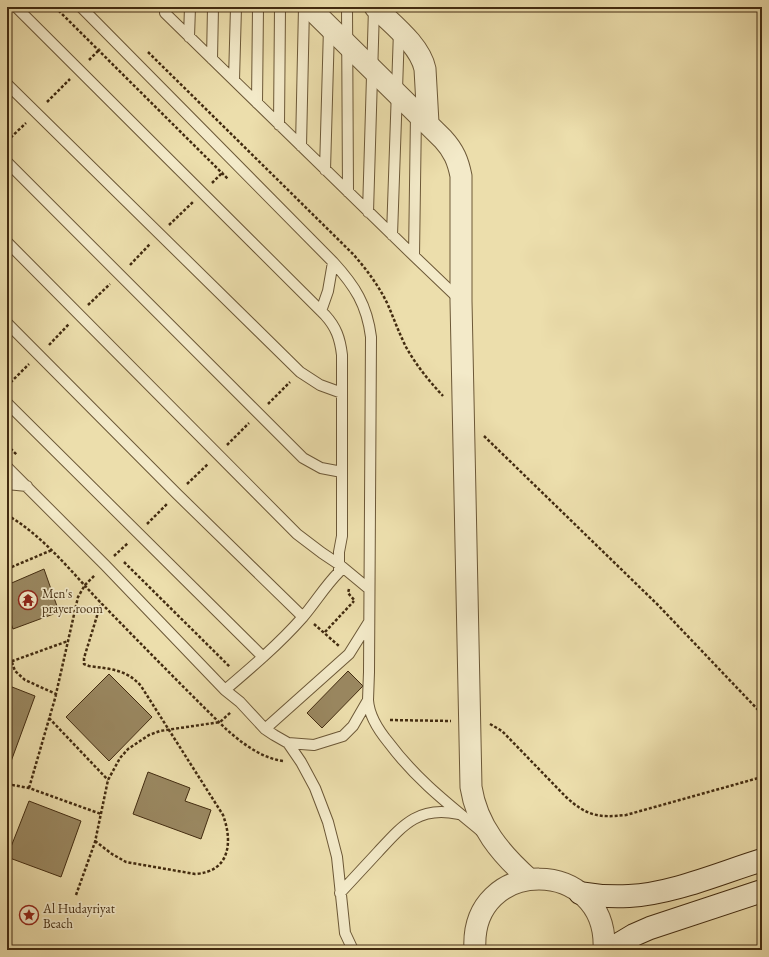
<svg xmlns="http://www.w3.org/2000/svg" width="769" height="957" font-family="'EB Garamond',serif">
  <rect width="100%" height="100%" fill="#ecdeac"/>
  <filter id="stains"><feTurbulence type="fractalNoise" baseFrequency=".005" numOctaves="4"/><feColorMatrix values="0 0 0 0 .2 0 0 0 0 .09 0 0 0 0 .02 0 0 0 .5 -.17"/></filter>
  <radialGradient id="worn" r=".72"><stop offset=".6" stop-color="#630" stop-opacity="0"/><stop offset="1" stop-color="#630" stop-opacity=".3"/></radialGradient>
  <path fill="#9a8861" stroke="#422b10" d="M 44,569 L 59,612 L 13,629 L 7,612 L 7,585 Z
    M 348,671 L 363,686 L 322,728 L 307,713 Z
    M 109,674 L 152,717 L 109,761 L 66,717 Z
    M 7,685 L 35,696 L 9,767 L 7,766 Z
    M 148,772 L 190,788 L 185,801 L 211,810 L 201,839 L 133,814 Z
    M 29,801 L 81,821 L 61,877 L 7,857 Z"/>
  <g fill="none" stroke-linecap="round" stroke-linejoin="round">
    <defs>
      <path id="service" d="M 16,7 L 325,315 C 336,327 340,338 342,355 L 342,536 L 339,552 L 339,572 C 325,586 315,603 302,618 C 279,644 252,667 225,690
        M 166,7 L 165,13 L 414,256 L 460,300
        M 347,7 L 348,192
        M 189,37 L 190,7
        M 212,59 L 213,7
        M 234,80 L 236,7
        M 7,84 L 300,372 L 320,385 L 342,393
        M 257,103 L 258,7
        M 279,125 L 280,7
        M 301,146 L 304,7
        M 7,162 L 303,458 L 321,468 L 342,472
        M 325,170 L 329,28
        M 368,212 L 374,8
        M 392,235 L 399,31
        M 7,242 L 297,534 L 322,553 L 340,565 L 369,589
        M 414,256 L 416,114
        M 321,311 L 328,291 L 333,262
        M 7,323 L 177,494 L 303,617
        M 7,403 L 263,657
        M 7,467 L 105,565 L 225,690 L 240,702 L 265,729 L 274,735 L 288,743 L 314,745 L 343,736 L 353,726 L 368,700 L 369,672 L 371,337 C 367,305 355,286 333,262 L 81,7
        M 7,484 L 27,486
        M 368,700 C 369,716 379,731 389,743 C 416,779 447,803 481,831
        M 265,729 L 349,654 L 369,622
        M 288,743 L 301,762 L 315,788 L 328,822 L 337,857 L 345,933 L 353,950
        M 340,893 C 353,879 365,866 378,852 C 402,826 419,805 458,814"/>
      <path id="minor" d="M 309,7 L 443,139 C 454,151 458,161 461,176 L 461,301 L 471,787 C 477,826 501,854 529,879
        M 375,7 C 392,24 420,45 425,69 L 428,123
        M 475,950 C 469,855 609,856 604,950"/>
      <path id="secondary" d="M 580,893 C 597,896 612,897 629,896 C 672,894 720,873 762,860
        M 609,950 L 634,935 L 650,928 L 762,891"/>
    </defs>
    <use href="#service" stroke="#6c5837" stroke-width="12"/>
    <use href="#minor" stroke="#6c5837" stroke-width="23"/>
    <use href="#secondary" stroke="#422b10" stroke-width="24"/>
    <path stroke="#422b10" stroke-width="2.5" stroke-dasharray="3 2" stroke-linecap="butt" d="M 55,7 L 228,179
      M 148,52 L 353,254 C 367,270 379,286 388,305 C 394,319 399,333 406,347 C 416,365 429,381 443,396
      M 89,60 L 100,49
      M 47,102 L 70,79
      M 7,141 L 26,123
      M 212,183 L 223,172
      M 169,225 L 193,202
      M 130,265 L 150,244
      M 88,305 L 110,284
      M 49,345 L 69,324
      M 7,386 L 29,364
      M 268,404 L 290,382
      M 484,436 L 658,605 L 762,714
      M 7,445 L 17,455
      M 227,445 L 249,423
      M 187,484 L 208,464
      M 7,515 C 45,537 72,573 102,604 C 143,646 184,688 226,729 C 242,743 261,758 283,761
      M 147,524 L 168,503
      M 114,556 L 128,543
      M 124,562 L 230,667
      M 7,569 L 52,550
      M 349,589 L 348,593 L 355,601
      M 314,624 L 339,646
      M 325,632 L 354,601
      M 7,648 L 15,671 L 25,680 L 56,694 L 78,597 L 85,585 L 95,575
      M 7,663 L 68,641
      M 49,718 L 108,780
      M 390,720 L 451,721
      M 490,724 L 502,731 L 566,797 C 587,816 598,818 626,815 L 762,777
      M 7,784 L 29,788 L 101,814
      M 29,788 L 56,695
      M 95,841 L 112,854 L 126,862 L 195,874 C 230,872 233,842 223,815 L 141,686 C 126,669 110,669 89,666 L 84,664 L 84,658 L 101,603
      M 76,895 L 95,842 L 108,780 L 120,758 L 128,749 L 149,735 L 160,731 L 220,722 L 231,712"/>
    <use href="#service" stroke="#f3eac9" stroke-width="10"/>
    <use href="#minor" stroke="#f3eac9" stroke-width="21"/>
    <use href="#secondary" stroke="#f3eac9" stroke-width="22"/>
  </g>
  <defs>
    <symbol id="temple-ring" viewBox="-11 -11 22 22"><circle r="9.5" fill="#f3eac9" stroke="#8f2418" stroke-width="1.5"/><path d="M0-6L5-2H3V0L6.5 2.5H4V6H1.5V3h-3V6H-4V2.5H-6.5L-3 0V-2H-5Z" fill="#8f2418"/></symbol>
    <symbol id="sight-ring" viewBox="-11 -11 22 22"><circle r="9.5" fill="#f3eac9" stroke="#8f2418" stroke-width="1.5"/><path d="M0-6L1.8-2.2L6-1.7L2.9 1.2L3.7 5.4L0 3.3L-3.7 5.4L-2.9 1.2L-6-1.7L-1.8-2.2Z" fill="#8f2418"/></symbol>
  </defs>
  <g fill-rule="evenodd">
    <use href="#temple-ring" x="17" y="589" width="22" height="22"/>
    <use href="#sight-ring" x="18" y="904" width="22" height="22"/>
  </g>
  <g text-anchor="middle" stroke-width="3.5" stroke-linejoin="round" paint-order="stroke">
    <g font-size="13" fill="#422b10" stroke="#f3eac9" text-anchor="start">
      <text x="42" y="598">Men's<tspan x="42" dy="15">prayer room</tspan></text>
      <text x="43" y="913">Al Hudayriyat<tspan x="43" dy="15">Beach</tspan></text>
    </g>
  </g>
  <rect width="769" height="957" fill="none" stroke="#ecdeac" stroke-width="24"/>
  <rect x="8" y="8" width="753" height="941" fill="none" stroke="#422b10" stroke-width="2"/>
  <rect x="12" y="12" width="745" height="933" fill="none" stroke="#422b10"/>
  <rect width="100%" height="100%" filter="url(#stains)"/>
  <rect width="100%" height="100%" fill="url(#worn)"/>
</svg>
